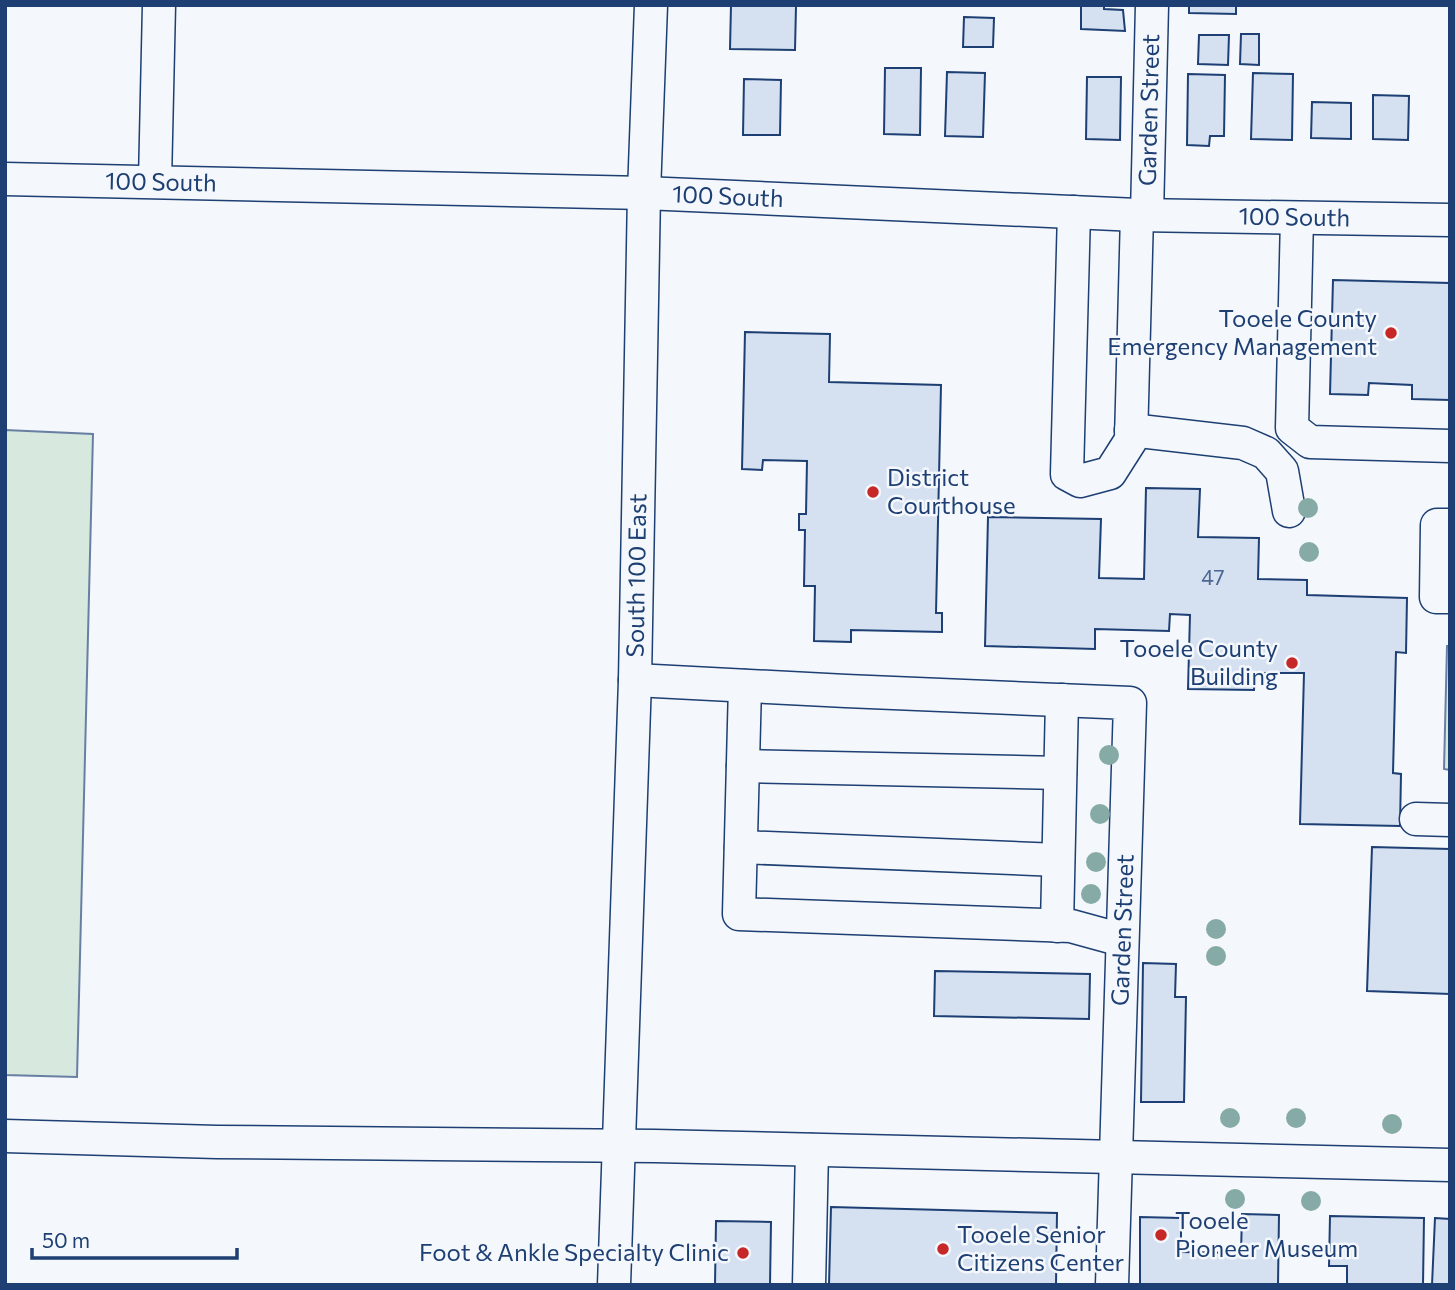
<svg xmlns="http://www.w3.org/2000/svg" width="1455" height="1290" font-family="Commissioner,sans-serif">
  <rect width="100%" height="100%" fill="#f4f7fb"/>
  <path fill="#d7e8df" stroke="#687fa3" stroke-width="2" d="M 5,430 L 93,434 L 77,1077 L 5,1075 Z
    M 1447,646 L 1450,646 L 1450,770 L 1444,769 Z"/>
  <path fill="#d5e0f0" stroke="#1d3f73" stroke-width="2" d="M 731,5 L 796,6 L 795,50 L 730,49 Z
    M 1081,5 L 1104,5 L 1104,9 L 1123,10 L 1125,31 L 1081,29 Z
    M 1189,5 L 1236,5 L 1236,14 L 1189,13 Z
    M 964,17 L 994,18 L 993,47 L 963,47 Z
    M 1241,34 L 1259,34 L 1259,65 L 1240,64 Z
    M 1199,35 L 1229,35 L 1228,65 L 1198,64 Z
    M 885,68 L 921,68 L 920,135 L 884,134 Z
    M 947,72 L 985,73 L 983,137 L 945,136 Z
    M 1253,73 L 1293,74 L 1292,140 L 1251,139 Z
    M 1188,74 L 1225,75 L 1224,136 L 1210,136 L 1209,146 L 1187,145 Z
    M 1087,77 L 1121,77 L 1120,140 L 1086,139 Z
    M 744,79 L 781,80 L 780,135 L 743,135 Z
    M 1373,95 L 1409,96 L 1408,140 L 1373,139 Z
    M 1312,102 L 1351,103 L 1351,139 L 1311,138 Z
    M 1333,280 L 1450,283 L 1450,400 L 1412,399 L 1412,385 L 1369,383 L 1368,395 L 1330,394 Z
    M 745,332 L 830,334 L 829,382 L 941,385 L 936,613 L 942,613 L 942,632 L 851,630 L 851,642 L 814,641 L 815,586 L 804,586 L 805,530 L 799,530 L 799,514 L 806,514 L 807,461 L 763,460 L 762,470 L 742,469 Z
    M 1146,488 L 1200,489 L 1198,537 L 1259,538 L 1258,579 L 1307,580 L 1307,595 L 1407,598 L 1406,653 L 1396,652 L 1393,773 L 1401,774 L 1400,826 L 1300,824 L 1304,673 L 1255,673 L 1254,690 L 1188,689 L 1190,615 L 1170,614 L 1169,631 L 1095,629 L 1095,649 L 985,646 L 988,517 L 1101,519 L 1099,578 L 1144,579 Z
    M 1372,847 L 1450,849 L 1450,994 L 1367,991 Z
    M 1143,963 L 1176,964 L 1175,997 L 1186,997 L 1184,1102 L 1141,1102 Z
    M 935,971 L 1090,974 L 1089,1019 L 934,1016 Z
    M 831,1207 L 1057,1213 L 1056,1285 L 829,1285 Z
    M 1242,1214 L 1279,1215 L 1278,1285 L 1140,1285 L 1140,1217 L 1181,1218 L 1181,1252 L 1241,1253 Z
    M 1330,1216 L 1424,1218 L 1423,1285 L 1347,1285 L 1347,1266 L 1329,1266 Z
    M 1435,1218 L 1450,1219 L 1450,1285 L 1432,1285 Z
    M 716,1221 L 771,1222 L 770,1285 L 715,1285 Z"/>
  <g fill="none" stroke-linecap="round" stroke-linejoin="round">
    <defs>
      <g id="minor">
        <path id="s1" d="M 5,179 L 644,193 L 1137,215 L 1450,220"/>
        <path d="M 155,181 L 159,5"/>
        <path d="M 1074,212 L 1067,474 L 1080,481 L 1110,473 L 1131,440 L 1137,215"/>
        <path id="s2" d="M 1147,215 L 1152,5"/>
        <path d="M 1297,218 L 1292,428 L 1310,442 L 1450,446"/>
        <path d="M 1131,430 L 1243,443 L 1266,453 L 1282,471 L 1289,511"/>
        <path d="M 1450,525 L 1437,525 L 1436,597 L 1450,597"/>
        <path d="M 635,680 L 846,691 L 1130,703 L 1112,1285"/>
        <path d="M 745,686 L 739,914 L 1071,926 L 1122,940"/>
        <path d="M 743,766 L 1060,773"/>
        <path d="M 1416,819 L 1450,820"/>
        <path d="M 741,847 L 1058,860"/>
        <path d="M 1057,926 L 1062,700"/>
        <path d="M 5,1136 L 217,1142 L 655,1146 L 1450,1165"/>
        <path id="s3" d="M 614,1285 L 635,680 L 644,193 L 651,5"/>
        <path d="M 809,1285 L 812,1150"/>
      </g>
    </defs>
    <use href="#minor" stroke="#1d3f73" stroke-width="35"/>
    <use href="#minor" stroke="#f4f7fb" stroke-width="32"/>
  </g>
  <g fill="#86aba6">
    <circle cx="1308" cy="508" r="10"/>
    <circle cx="1309" cy="552" r="10"/>
    <circle cx="1109" cy="755" r="10"/>
    <circle cx="1100" cy="814" r="10"/>
    <circle cx="1096" cy="862" r="10"/>
    <circle cx="1091" cy="894" r="10"/>
    <circle cx="1216" cy="929" r="10"/>
    <circle cx="1216" cy="956" r="10"/>
    <circle cx="1230" cy="1118" r="10"/>
    <circle cx="1296" cy="1118" r="10"/>
    <circle cx="1392" cy="1124" r="10"/>
    <circle cx="1235" cy="1199" r="10"/>
    <circle cx="1311" cy="1201" r="10"/>
  </g>
  <g fill="#c62828" stroke="#f4f7fb" stroke-width="2.5">
    <circle cx="1391" cy="333" r="7"/>
    <circle cx="873" cy="492" r="7"/>
    <circle cx="1292" cy="663" r="7"/>
    <circle cx="1161" cy="1235" r="7"/>
    <circle cx="943" cy="1249" r="7"/>
    <circle cx="743" cy="1253" r="7"/>
  </g>
  <g text-anchor="middle" stroke-width="5" stroke-linejoin="round" paint-order="stroke">
    <g font-size="21" fill="#4b6792">
      <text x="1213" y="585">47</text>
    </g>
    <g font-size="24" fill="#1d3f73" stroke="#f4f7fb">
      <text dy="8" stroke="none"><textPath href="#s2" startOffset="105">Garden Street</textPath></text>
      <text dy="8" stroke="none"><textPath href="#s1" startOffset="156">100 South</textPath></text>
      <text dy="8" stroke="none"><textPath href="#s1" startOffset="723">100 South</textPath></text>
      <text dy="8" stroke="none"><textPath href="#s1" startOffset="1290">100 South</textPath></text>
      <text dy="8" stroke="none"><textPath href="#s3" startOffset="710">South 100 East</textPath></text>
      <text transform="translate(1123 930) rotate(-88)" y="8">Garden Street</text>
    </g>
    <g font-size="24" fill="#1d3f73" stroke="#f4f7fb" text-anchor="end">
      <text x="1377" y="327">Tooele County<tspan x="1377" dy="28">Emergency Management</tspan></text>
      <text x="887" y="486" text-anchor="start">District<tspan x="887" dy="28">Courthouse</tspan></text>
      <text x="1278" y="657">Tooele County<tspan x="1278" dy="28">Building</tspan></text>
      <text x="1175" y="1229" text-anchor="start">Tooele<tspan x="1175" dy="28">Pioneer Museum</tspan></text>
      <text x="957" y="1243" text-anchor="start">Tooele Senior<tspan x="957" dy="28">Citizens Center</tspan></text>
      <text x="729" y="1261">Foot &amp; Ankle Specialty Clinic</text>
    </g>
  </g>
  <rect width="1455" height="1290" fill="none" stroke="#1d3f73" stroke-width="14"/>
  <path d="M32 1248v10h205v-10" fill="none" stroke="#1d3f73" stroke-width="3.5"/>
  <text x="42" y="1248" font-size="21" fill="#1d3f73" stroke="#f4f7fb" stroke-width="5" paint-order="stroke">50 m</text>
</svg>
